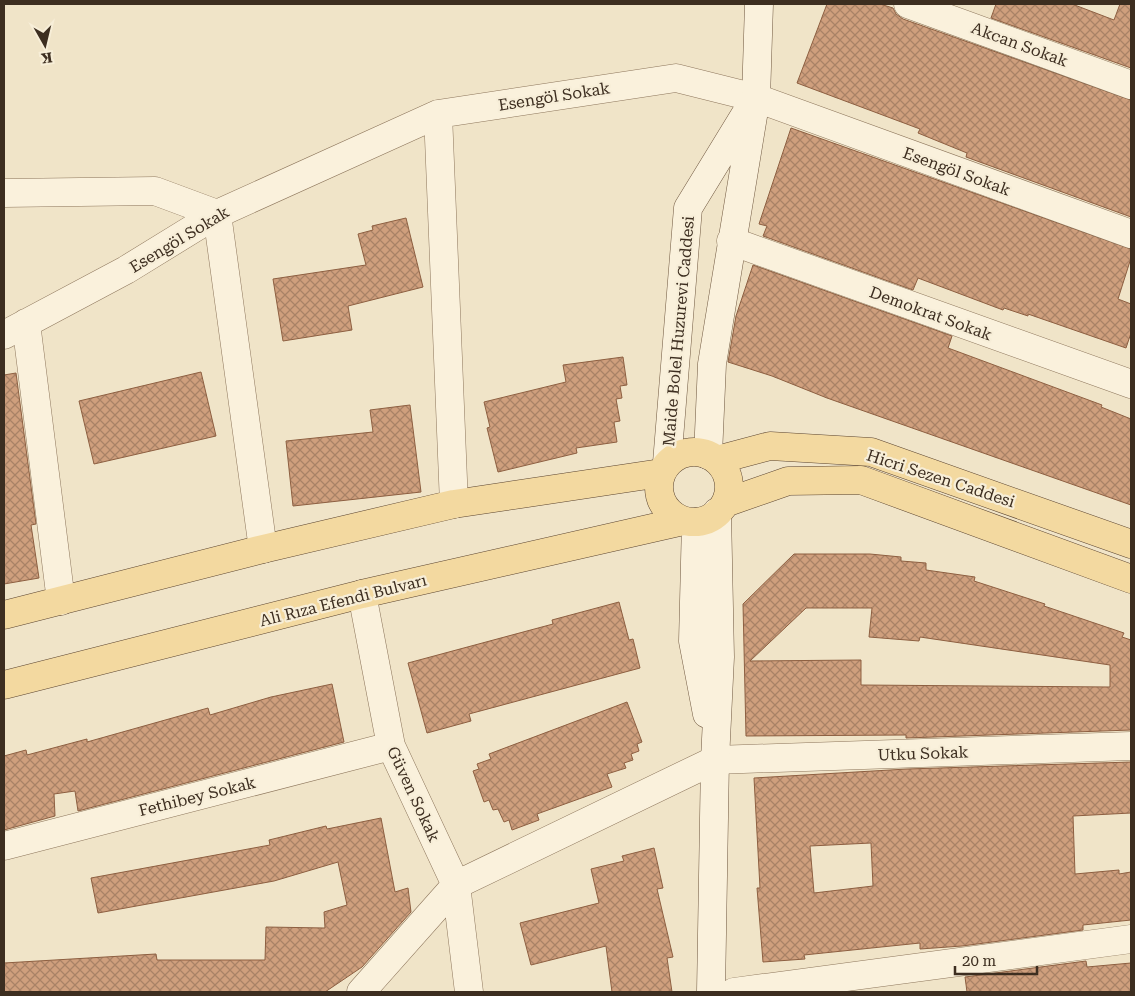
<svg xmlns="http://www.w3.org/2000/svg" width="1135" height="996" font-family="'Roboto Serif',serif">
  <defs>
    <pattern id="building-cross-hatch" width="8" height="8" patternUnits="userSpaceOnUse" patternTransform="scale(1.25)"><rect width="8" height="8" fill="#cf9f7d"/><path d="M0 0l8 8M0 8l8-8" fill="none" stroke="#a98266"/></pattern>
  </defs>
  <rect width="100%" height="100%" fill="#f0e4c8"/>
  <path fill="url(#building-cross-hatch)" stroke="#8d5f41" fill-rule="evenodd" d="M 827,4 L 880,4 L 893,8 L 896,14 L 903,19 L 1131,100 L 1131,217 L 966,157 L 967,153 L 918,133 L 920,129 L 797,83 Z
    M 996,4 L 1072,4 L 1114,20 L 1120,4 L 1131,4 L 1131,68 L 991,18 Z
    M 791,128 L 1131,249 L 1131,258 L 1118,299 L 1131,304 L 1131,333 L 1126,348 L 1028,314 L 1028,316 L 1004,308 L 1003,310 L 918,278 L 913,290 L 763,236 L 767,226 L 759,224 Z
    M 406,218 L 423,287 L 348,306 L 352,330 L 283,341 L 273,279 L 366,265 L 358,234 L 373,230 L 372,226 Z
    M 753,265 L 952,336 L 948,348 L 1102,405 L 1101,407 L 1131,419 L 1131,505 L 827,398 L 772,376 L 728,362 L 736,316 Z
    M 623,357 L 627,385 L 620,386 L 622,398 L 616,399 L 620,421 L 614,422 L 617,442 L 576,448 L 577,453 L 498,472 L 487,428 L 490,427 L 484,402 L 566,382 L 563,365 Z
    M 201,372 L 216,436 L 94,464 L 79,401 Z
    M 16,373 L 36,524 L 31,525 L 39,578 L 4,584 L 4,375 Z
    M 410,405 L 421,492 L 293,506 L 286,441 L 373,432 L 370,410 Z
    M 794,554 L 870,554 L 901,557 L 901,561 L 926,563 L 926,570 L 975,577 L 974,581 L 1045,604 L 1044,606 L 1124,633 L 1122,637 L 1131,640 L 1131,730 L 906,738 L 906,735 L 746,736 L 743,604 ZM 806,608 L 872,608 L 869,637 L 919,641 L 920,637 L 1110,665 L 1110,687 L 861,685 L 861,660 L 750,661 Z
    M 619,602 L 629,640 L 633,639 L 640,668 L 469,714 L 471,721 L 427,733 L 408,663 L 553,624 L 552,620 Z
    M 332,684 L 344,742 L 78,811 L 75,791 L 54,794 L 55,816 L 4,830 L 4,756 L 26,750 L 27,755 L 87,739 L 87,742 L 208,708 L 210,715 L 271,697 Z
    M 627,702 L 642,742 L 637,744 L 639,751 L 631,754 L 633,760 L 624,763 L 626,768 L 607,774 L 612,787 L 537,814 L 539,820 L 512,830 L 509,820 L 504,822 L 498,809 L 493,810 L 489,800 L 484,802 L 473,771 L 479,769 L 477,764 L 491,759 L 489,754 Z
    M 1131,762 L 1131,813 L 1073,816 L 1075,874 L 1119,870 L 1119,874 L 1131,872 L 1131,920 L 1083,925 L 1083,930 L 962,946 L 920,949 L 920,943 L 804,955 L 805,959 L 763,962 L 757,888 L 760,888 L 754,778 L 907,769 ZM 871,843 L 873,886 L 814,893 L 810,846 Z
    M 381,818 L 395,892 L 408,888 L 411,912 L 362,967 L 325,992 L 4,992 L 4,963 L 156,954 L 157,960 L 265,960 L 266,927 L 325,928 L 324,912 L 347,905 L 338,862 L 274,881 L 98,913 L 91,878 L 270,845 L 269,840 L 326,826 L 327,829 Z
    M 654,848 L 663,888 L 657,889 L 673,957 L 667,958 L 672,992 L 612,992 L 606,946 L 531,965 L 520,923 L 599,903 L 591,869 L 624,861 L 622,856 Z
    M 1086,961 L 1087,967 L 1131,963 L 1131,992 L 967,992 L 965,977 Z"/>
  <g fill="none" stroke-linecap="round" stroke-linejoin="round">
    <defs>
      <path id="street" d="M 908,4 L 1131,85
        M 438,114 L 454,504
        M 4,193 L 155,191 L 217,214 L 263,549
        M 731,241 L 1131,384
        M 26,323 L 61,601
        M 4,335 L 126,270 L 217,214 L 438,114 L 676,78 L 756,98 L 1131,234
        M 362,594 L 391,746 L 456,885 L 469,992
        M 4,846 L 391,746
        M 361,992 L 456,885 L 715,760 L 1131,746
        M 734,992 L 1131,939"/>
      <path id="secondary" d="M 708,455 L 712,364 L 756,98 L 759,4
        M 667,463 L 688,208 L 748,110
        M 696,522 L 693,641 L 707,714
        M 711,992 L 715,760 L 720,657 L 717,512"/>
      <path id="primary" d="M659 487a35 35 0 1 1 70 0a35 35 0 1 1-70 0Z
        M 717,460 L 770,446 L 871,452 L 1131,544
        M 725,503 L 788,481 L 861,480 L 1131,579
        M 4,615 L 263,549 L 454,504 L 661,473
        M 4,685 L 362,594 L 683,521"/>
    </defs>
    <use href="#street" stroke="#8d765c" stroke-width="29"/>
    <use href="#secondary" stroke="#6f573f" stroke-width="29"/>
    <use href="#primary" stroke="#5b4430" stroke-width="29"/>
    <use href="#street" stroke="#faf1dc" stroke-width="28"/>
    <use href="#secondary" stroke="#faf1dc" stroke-width="28"/>
    <use href="#primary" stroke="#f3d9a0" stroke-width="28"/>
  </g>
  <g text-anchor="middle" stroke-width="4.5" stroke-linejoin="round" paint-order="stroke">
    <g font-size="16" fill="#3d2e20" stroke="#f7eed8">
      <text transform="translate(1020 44) rotate(20)" y="6">Akcan Sokak</text>
      <text transform="translate(554 96) rotate(-9)" y="6">Esengöl Sokak</text>
      <text transform="translate(957 171) rotate(20)" y="6">Esengöl Sokak</text>
      <text transform="translate(179 239) rotate(-31)" y="6">Esengöl Sokak</text>
      <text transform="translate(931 313) rotate(20)" y="6">Demokrat Sokak</text>
      <text transform="translate(678 331) rotate(-85)" y="6">Maide Bolel Huzurevi Caddesi</text>
      <text transform="translate(941 478) rotate(18)" y="6">Hicri Sezen Caddesi</text>
      <text transform="translate(343 600) rotate(-14)" y="6">Ali Rıza Efendi Bulvarı</text>
      <text transform="translate(923 753) rotate(-2)" y="6">Utku Sokak</text>
      <text transform="translate(414 794) rotate(65)" y="6">Güven Sokak</text>
      <text transform="translate(197 796) rotate(-14)" y="6">Fethibey Sokak</text>
    </g>
  </g>
  <rect width="1135" height="996" fill="none" stroke="#3d2e20" stroke-width="10"/>
  <g transform="translate(45 45) rotate(172)" stroke="#f7eed8" stroke-width="4" paint-order="stroke">
  <path d="M0-4L9 19L0 12L-9 19Z" fill="#3d2e20"/>
  <text y="-8" font-size="14" font-weight="bold" text-anchor="middle" fill="#3d2e20">K</text>
  </g>
  <path d="M955 966v8h82v-8" fill="none" stroke="#3d2e20" stroke-width="2.5"/>
  <text x="962" y="966" font-size="15" fill="#3d2e20" stroke="#f7eed8" stroke-width="4" paint-order="stroke">20 m</text>
</svg>
